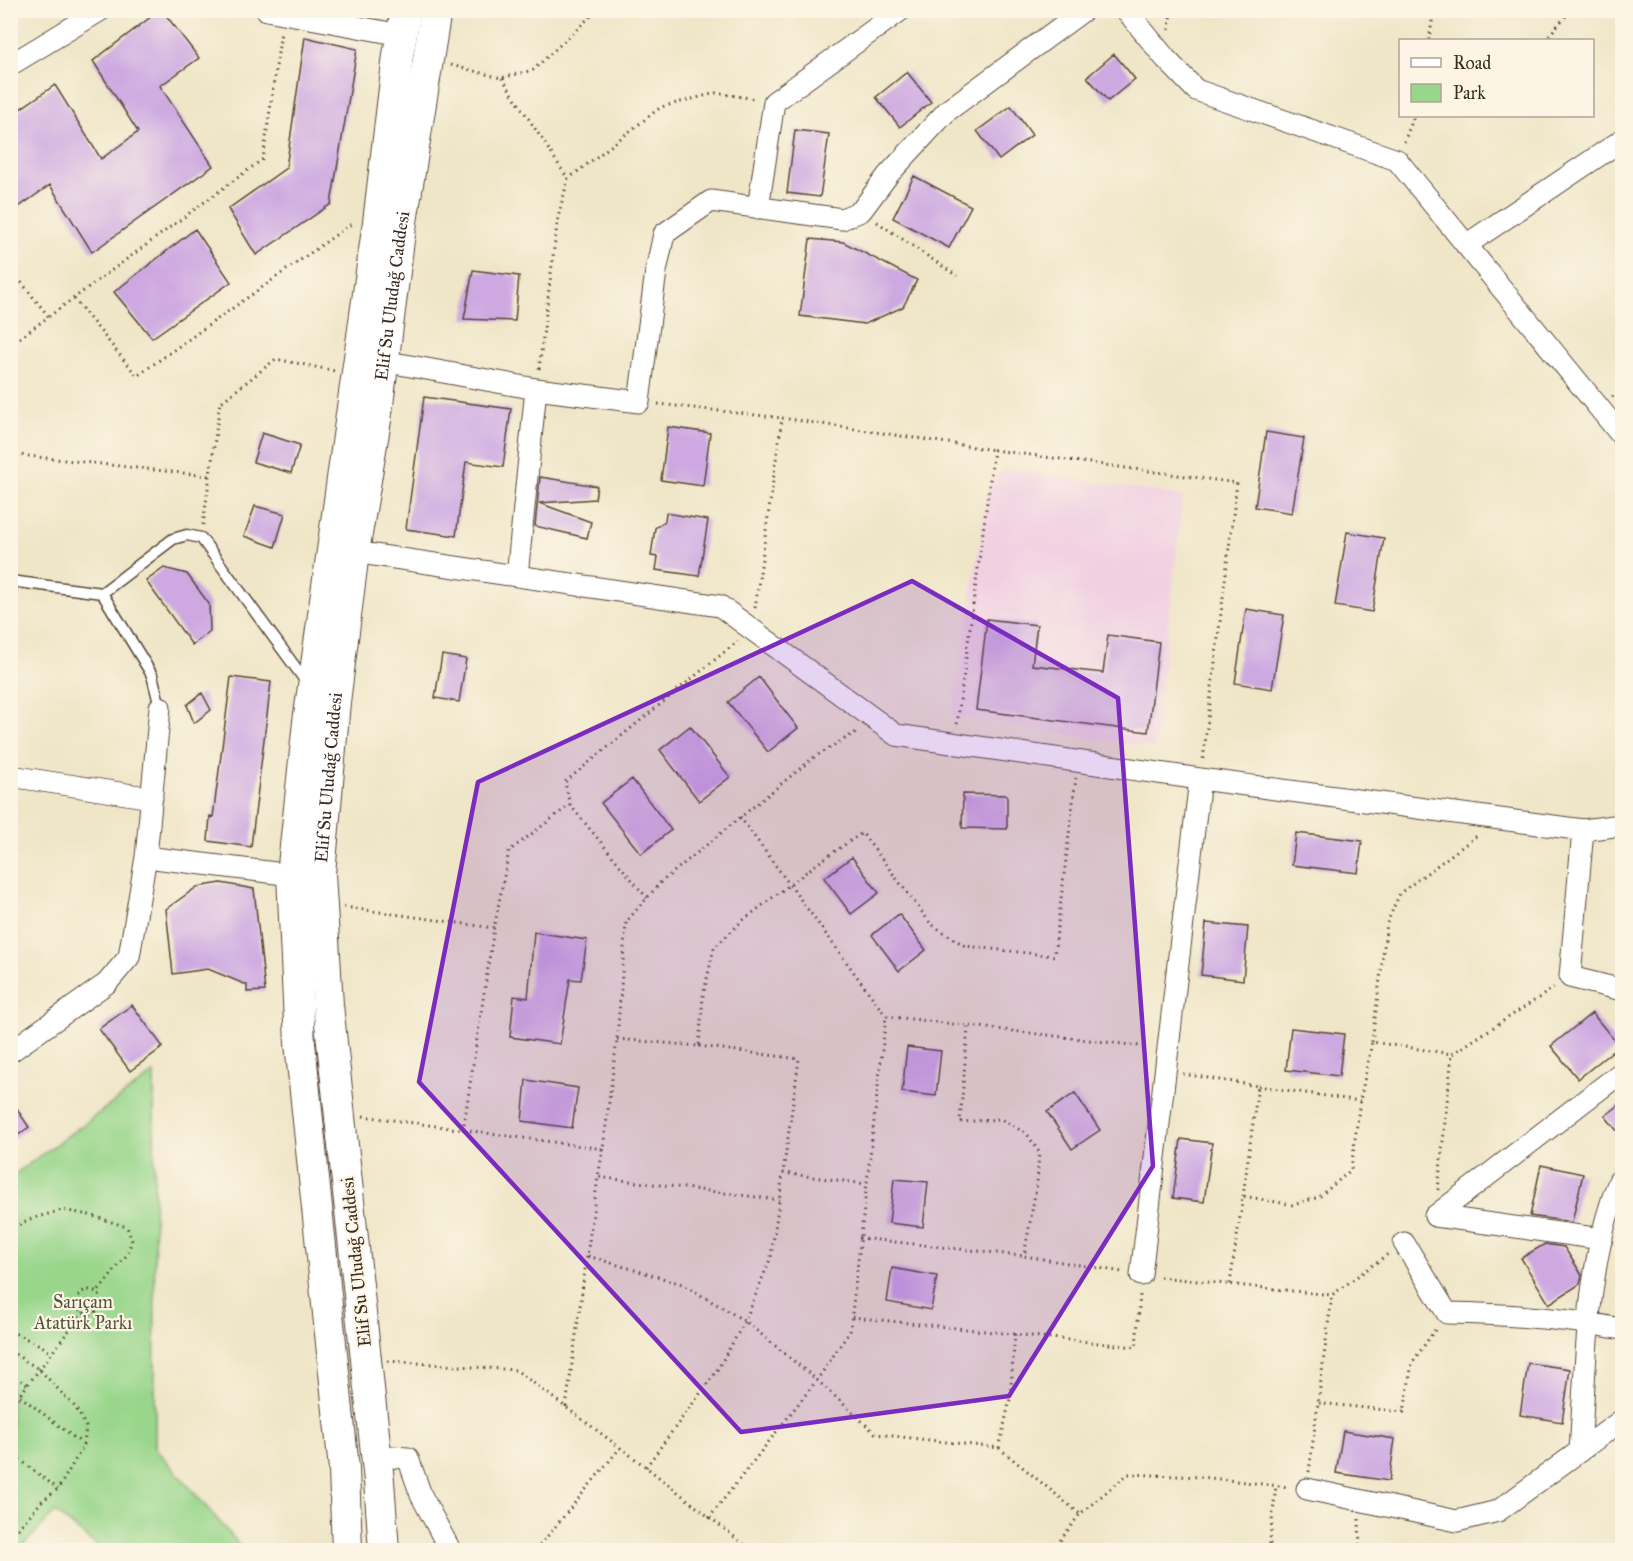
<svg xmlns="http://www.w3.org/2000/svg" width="1633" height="1561" font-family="'IM FELL Great Primer',serif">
  <rect width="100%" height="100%" fill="#fcf5e5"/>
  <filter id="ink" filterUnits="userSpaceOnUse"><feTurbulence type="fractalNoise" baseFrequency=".0167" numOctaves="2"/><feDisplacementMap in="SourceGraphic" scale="12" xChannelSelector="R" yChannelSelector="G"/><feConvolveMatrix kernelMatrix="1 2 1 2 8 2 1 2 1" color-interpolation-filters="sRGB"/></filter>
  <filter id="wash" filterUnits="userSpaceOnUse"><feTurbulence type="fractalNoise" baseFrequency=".008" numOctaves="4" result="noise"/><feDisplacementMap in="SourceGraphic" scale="24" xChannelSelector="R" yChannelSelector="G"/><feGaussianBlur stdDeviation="1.35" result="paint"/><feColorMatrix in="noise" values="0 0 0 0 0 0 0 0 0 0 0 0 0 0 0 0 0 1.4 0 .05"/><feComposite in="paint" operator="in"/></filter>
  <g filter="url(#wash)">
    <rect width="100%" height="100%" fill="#efe6c8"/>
    <path fill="#f1d0e2" d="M 1005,469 L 1183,496 L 1154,748 L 952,716 L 989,484 Z"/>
    <path fill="#99d68b" stroke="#6a8054" stroke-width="1.5" d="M 154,1073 L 155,1448 L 244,1550 L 102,1550 L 55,1512 L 19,1550 L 11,1550 L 11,1177 Z"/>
    <g id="blocks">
      <path fill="#cda8e1" d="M 160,10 L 162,10 L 199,58 L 160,86 L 213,166 L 92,252 L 50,185 L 10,213 L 10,116 L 55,85 L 101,159 L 138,132 L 93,61 Z
        M 305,37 L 357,49 L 331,204 L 256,255 L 228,209 L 286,168 Z
        M 1114,54 L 1135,79 L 1108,101 L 1087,77 Z
        M 907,72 L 931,102 L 900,127 L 876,97 Z
        M 1011,106 L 1032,135 L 999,160 L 977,131 Z
        M 795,130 L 829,134 L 820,197 L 787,193 Z
        M 914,176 L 971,206 L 949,248 L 893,218 Z
        M 195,229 L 231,282 L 152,338 L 114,292 Z
        M 810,239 L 843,242 L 917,280 L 903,307 L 865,324 L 800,316 Z
        M 473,270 L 519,276 L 515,321 L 464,319 Z
        M 424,397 L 511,409 L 503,467 L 466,462 L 456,536 L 406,529 Z
        M 668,427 L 710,433 L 703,486 L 661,480 Z
        M 1266,432 L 1304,438 L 1292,513 L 1255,507 Z
        M 262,433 L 300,445 L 291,473 L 253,462 Z
        M 540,477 L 597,486 L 595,499 L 539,503 L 591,522 L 587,538 L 535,526 Z
        M 255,506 L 285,514 L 275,547 L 244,536 Z
        M 666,513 L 708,520 L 699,576 L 656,570 L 658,557 L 651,556 L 655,528 L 665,521 Z
        M 1347,532 L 1384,538 L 1372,612 L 1335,606 Z
        M 164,568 L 187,574 L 209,604 L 210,631 L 192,645 L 146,581 Z
        M 1246,609 L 1284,615 L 1272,689 L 1235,683 Z
        M 987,619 L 1037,625 L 1032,665 L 1103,673 L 1108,635 L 1159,642 L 1148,732 L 976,710 Z
        M 442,655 L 466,659 L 459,702 L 435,698 Z
        M 231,677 L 271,682 L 251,847 L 208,841 L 210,816 L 213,817 Z
        M 759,677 L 798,728 L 768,752 L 728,702 Z
        M 202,693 L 211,710 L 194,723 L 187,705 Z
        M 690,726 L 730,777 L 699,801 L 660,750 Z
        M 632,779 L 671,830 L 641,854 L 601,803 Z
        M 963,794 L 1007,795 L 1007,829 L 962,828 Z
        M 1296,833 L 1362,841 L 1358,873 L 1292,865 Z
        M 852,857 L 879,893 L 851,914 L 824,878 Z
        M 221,883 L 254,889 L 265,991 L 247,992 L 247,985 L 208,969 L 173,974 L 166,909 L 197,887 Z
        M 899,914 L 926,950 L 899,971 L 872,935 Z
        M 1206,923 L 1248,927 L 1243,980 L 1201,975 Z
        M 534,932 L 587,940 L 581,980 L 570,979 L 560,1044 L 510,1037 L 514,996 L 528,998 Z
        M 132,1005 L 163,1047 L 130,1071 L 99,1029 Z
        M 1592,1013 L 1619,1046 L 1578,1079 L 1551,1046 Z
        M 1291,1028 L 1344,1034 L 1339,1076 L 1286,1070 Z
        M 907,1047 L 941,1051 L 936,1096 L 902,1092 Z
        M 526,1080 L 578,1088 L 572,1128 L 522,1121 Z
        M 1075,1093 L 1100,1130 L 1072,1149 L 1047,1112 Z
        M 10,1099 L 29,1127 L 10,1141 Z
        M 1623,1102 L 1623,1138 L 1605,1116 Z
        M 1181,1139 L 1212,1143 L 1204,1202 L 1173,1198 Z
        M 1541,1165 L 1583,1174 L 1572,1222 L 1530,1216 Z
        M 894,1179 L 928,1182 L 923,1227 L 889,1223 Z
        M 1545,1244 L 1564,1247 L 1582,1275 L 1580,1284 L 1549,1304 L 1521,1258 Z
        M 892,1268 L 937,1276 L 931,1310 L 887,1302 Z
        M 1528,1363 L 1570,1369 L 1562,1422 L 1520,1415 Z
        M 1343,1431 L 1395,1439 L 1389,1481 L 1336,1473 Z"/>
    </g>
  </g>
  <g filter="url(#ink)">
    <use href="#blocks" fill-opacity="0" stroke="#564638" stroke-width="1.5"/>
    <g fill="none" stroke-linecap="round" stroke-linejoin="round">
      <defs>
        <path id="lane" d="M 10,581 L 102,593 L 173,539 L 187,535 L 201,538 L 307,683
          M 102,593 L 152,675 L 160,707"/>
        <path id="street" d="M 267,10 L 401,35
          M 1126,10 L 1166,59 L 1196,90 L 1397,160 L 1622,436
          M 10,65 L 101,10
          M 758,208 L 774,102 L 901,10
          M 1466,245 L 1622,140
          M 383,361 L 536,389 L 639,402 L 656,271 L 664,234 L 711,201 L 842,219 L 861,211 L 888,175 L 947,111 L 1084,10
          M 354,552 L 720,606 L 896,735 L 1200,779 L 1583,830 L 1622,825
          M 517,576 L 536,389
          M 10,776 L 152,798
          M 1583,830 L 1570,977 L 1622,990
          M 146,857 L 160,707
          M 10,1052 L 107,983 L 129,957 L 146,857 L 292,875
          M 1435,1216 L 1622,1072
          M 1435,1216 L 1602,1239
          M 1404,1243 L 1447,1313 C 1505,1314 1565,1318 1622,1329
          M 1141,1275 L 1200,779
          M 1580,1451 C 1586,1363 1586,1263 1619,1181 L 1622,1179
          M 377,1456 L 408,1458 L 421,1495 L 450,1550
          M 1307,1489 L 1457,1521 L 1498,1511 L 1622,1420"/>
        <g id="secondary">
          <path d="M 347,1550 L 344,1469 L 300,1043 L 292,875 L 308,722 L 378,222 L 398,55 L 406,10"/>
          <path id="s1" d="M 384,1550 L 379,1481 L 328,1005 L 320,874 L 335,702 L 354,552 L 376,420 L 399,240 L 436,10"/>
        </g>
      </defs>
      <use href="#lane" stroke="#564638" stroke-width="13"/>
      <use href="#street" stroke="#564638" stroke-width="23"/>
      <use href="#secondary" stroke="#564638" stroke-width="32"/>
      <path stroke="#564638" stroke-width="3" stroke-dasharray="1.5 4.5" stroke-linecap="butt" d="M 1169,30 L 1171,10
        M 1429,40 L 1434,10
        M 1545,40 L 1571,10
        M 451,65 L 501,78 L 533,70 L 591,16 L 592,10
        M 502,78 L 568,179
        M 1404,142 L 1414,116
        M 877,222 L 957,276
        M 10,268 L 49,317
        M 74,299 L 137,376 L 354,222
        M 10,345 L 263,159 L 281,32
        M 539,369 L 558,217 L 568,179 L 661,107 L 716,93 L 756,99
        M 1612,397 L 1622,389
        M 658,404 L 782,418
        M 10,454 L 210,476
        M 203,525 L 220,403 L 276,359 L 335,371
        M 755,608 L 782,418 L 994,450
        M 957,724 L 994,450 L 1237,483 L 1203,760
        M 570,805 L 565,782 L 738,641
        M 740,817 L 886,1016
        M 344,907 L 494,928 L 509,851 L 570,805 L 647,898
        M 968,1027 L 960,1122 L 1001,1119 L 1027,1134 L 1039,1152 L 1037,1183 L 1024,1256 L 1123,1272
        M 617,1039 L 699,1046 L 703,996 L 714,948 L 742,921 L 818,863 L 862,833 L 931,924 L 965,946 L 1054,956 L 1076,778
        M 1372,1042 L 1387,923 L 1400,893 L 1478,835
        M 699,1046 L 799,1059 L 783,1173 L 866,1184
        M 1183,1074 L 1258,1086 L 1243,1196
        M 1258,1086 L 1360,1101
        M 363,1116 L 603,1149 L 617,1039 L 626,922 L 660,883 L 813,758 L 858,731
        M 463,1130 L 494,928
        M 603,1149 L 598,1177 L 779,1200
        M 1438,1190 L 1452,1054
        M 10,1232 L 16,1226 L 31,1219 L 62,1210 L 90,1215 L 127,1227 L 132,1241 L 126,1256 L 97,1293
        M 859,1238 L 1024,1256
        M 588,1256 L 682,1284 L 745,1321 L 817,1380 L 876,1434 L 999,1448 L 1080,1514
        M 1160,1277 L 1332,1295 L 1388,1254
        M 1230,1284 L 1243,1196 L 1293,1205 L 1319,1197 L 1351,1170 L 1360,1101 L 1372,1042 L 1452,1054 L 1554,988
        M77 1302a12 12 0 1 1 24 0a12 12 0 1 1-24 0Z
        M 852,1317 L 1136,1347 L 1140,1295
        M 10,1331 L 42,1346 L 52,1354
        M 10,1351 L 40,1370 L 76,1408 L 86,1427 L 84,1445 L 58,1489 L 42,1501 L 10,1538
        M 388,1361 L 516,1370 L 646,1467 L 751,1550
        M 10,1375 L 28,1385
        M 20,1396 L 84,1445
        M 1319,1403 L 1404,1412 L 1412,1363 L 1437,1327
        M 566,1407 L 598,1177
        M 10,1408 L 83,1312
        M 999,1448 L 1010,1399 L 1015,1334
        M 10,1452 L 58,1489
        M 646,1467 L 716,1372 L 745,1321 L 771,1257 L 783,1173
        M 1309,1472 L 1332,1295
        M 709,1518 L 817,1380 L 850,1331 L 886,1016 L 1148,1047
        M 1359,1519 L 1360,1550
        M 536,1550 L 620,1448
        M 1053,1550 L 1080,1514 L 1128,1474 L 1202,1477 L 1288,1487
        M 1269,1550 L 1276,1485"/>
      <use href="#lane" stroke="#fff" stroke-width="10"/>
      <use href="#street" stroke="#fff" stroke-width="21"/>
      <use href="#secondary" stroke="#fff" stroke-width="30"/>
    </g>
  </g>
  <path fill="#7b2cbf" fill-opacity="0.2" stroke="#7b2cbf" stroke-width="4.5" stroke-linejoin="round" d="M 912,581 L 1118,698 L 1153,1166 L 1009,1396 L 741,1432 L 419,1082 L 478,782 Z"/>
  <g text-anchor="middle" stroke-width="4.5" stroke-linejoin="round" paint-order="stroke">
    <g font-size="18" fill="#3b2a1e" stroke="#fcf5e5">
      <text dy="6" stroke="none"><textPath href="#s1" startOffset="1262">Elif Su Uludağ Caddesi</textPath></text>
      <text dy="6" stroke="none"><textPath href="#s1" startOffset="776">Elif Su Uludağ Caddesi</textPath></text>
      <text transform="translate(356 1262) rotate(-96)" y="6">Elif Su Uludağ Caddesi</text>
    </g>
    <g font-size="18" fill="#525539" stroke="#fcf5e5">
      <text x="83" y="1308">Sarıçam<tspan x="83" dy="21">Atatürk Parkı</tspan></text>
    </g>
  </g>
  <rect width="1633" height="1561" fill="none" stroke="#fcf5e5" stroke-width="36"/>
  <rect x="1399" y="39" width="195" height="78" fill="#fcf5e5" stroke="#afa495" stroke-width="1.5"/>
  <rect x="1411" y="58" width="30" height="9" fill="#ffffff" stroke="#afa495" stroke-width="1.5"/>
  <text x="1453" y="69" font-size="18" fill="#3b2a1e">Road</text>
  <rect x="1411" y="84" width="30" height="18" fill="#99d68b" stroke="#afa495" stroke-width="1.5"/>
  <text x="1453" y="99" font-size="18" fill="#3b2a1e">Park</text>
</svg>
